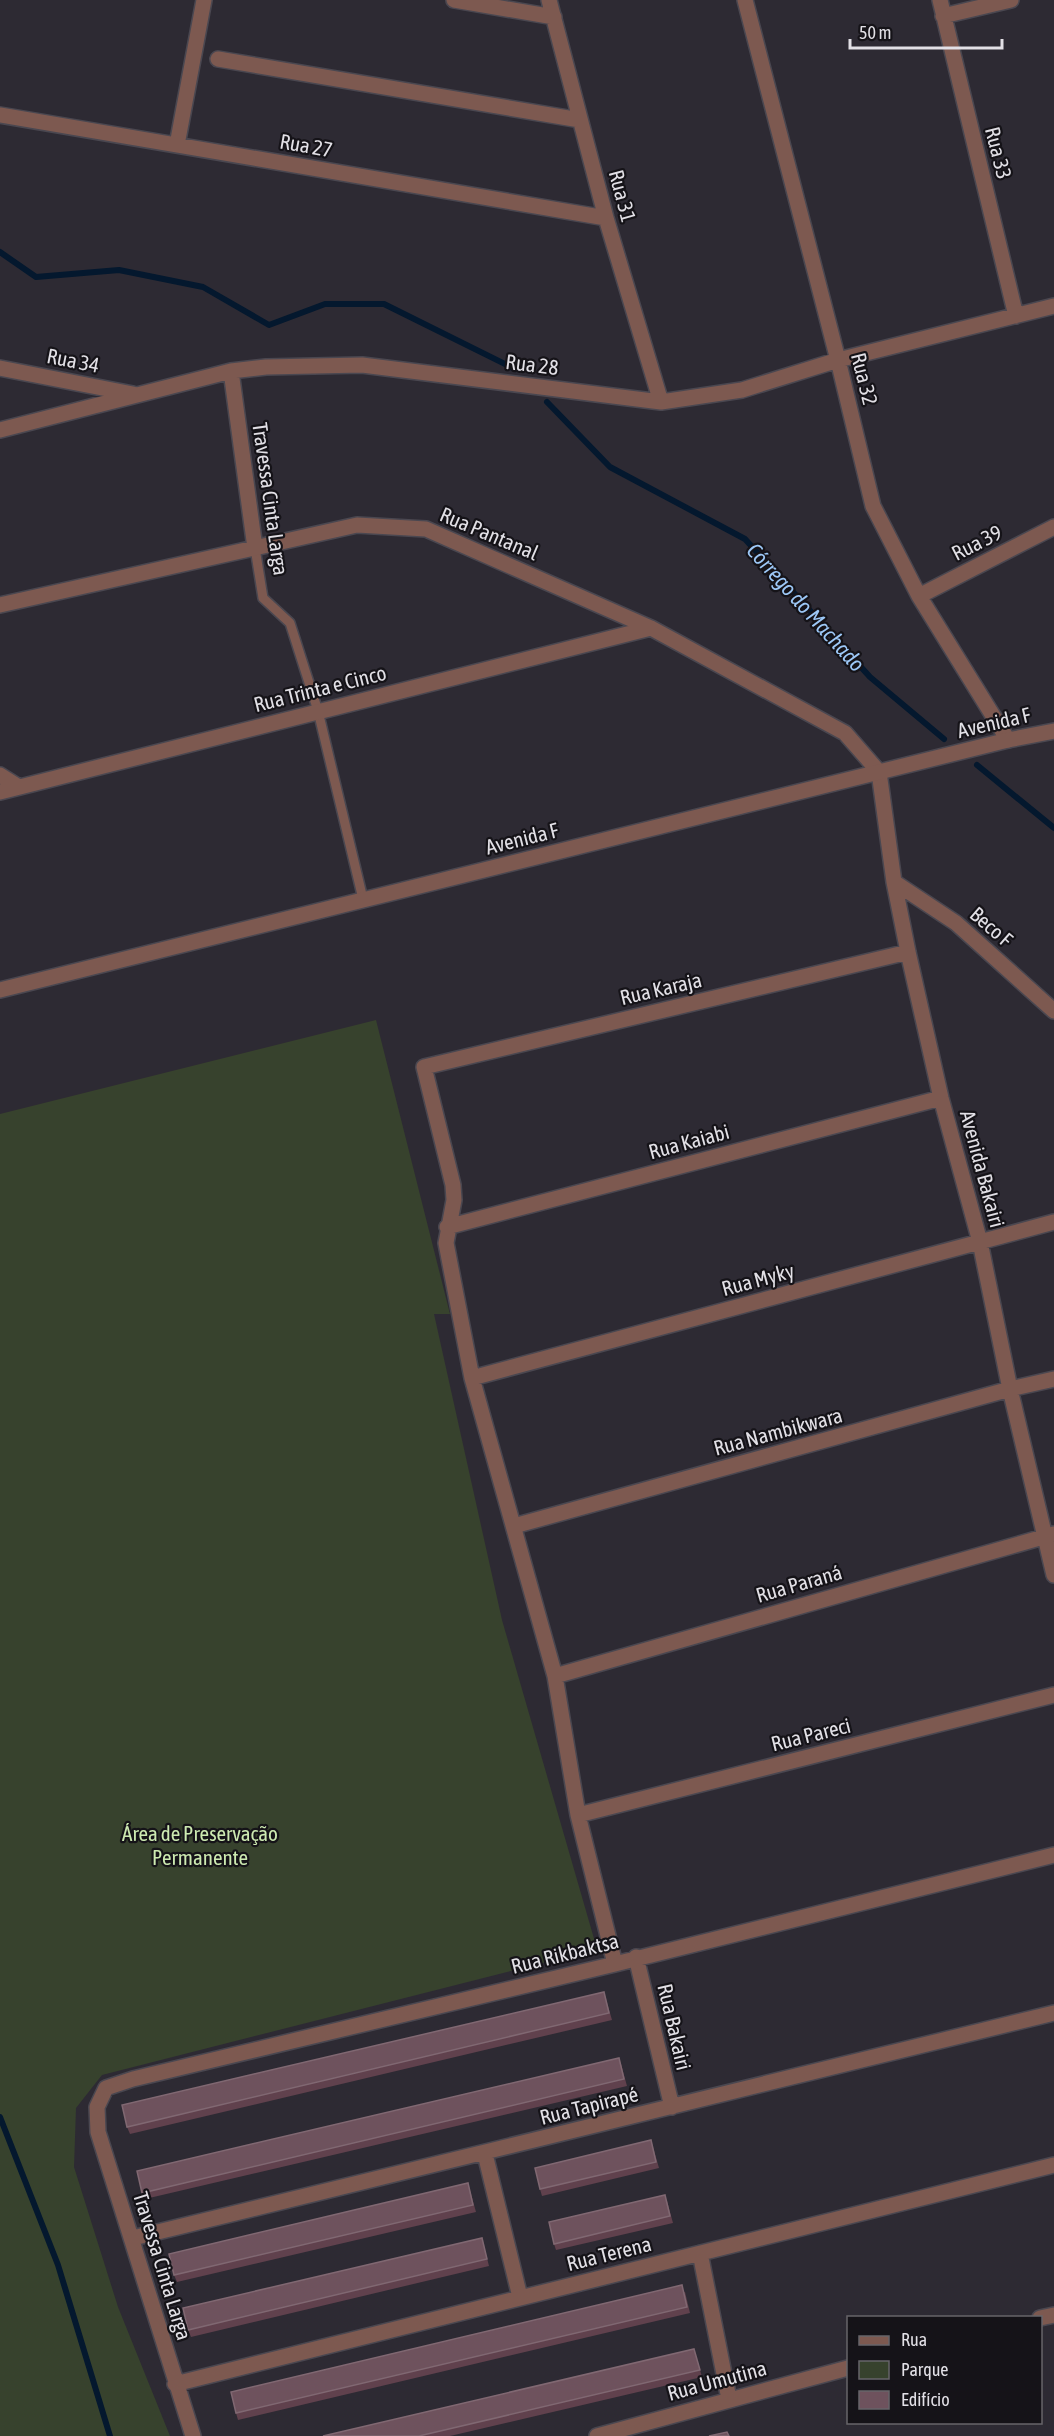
<svg xmlns="http://www.w3.org/2000/svg" width="1054" height="2436" font-family="'Asap Condensed',sans-serif">
  <rect width="100%" height="100%" fill="#2d2a33"/>
  <path fill="#37422d" d="M 376,1020 L 450,1314 L 434,1314 L 502,1620 L 597,1949 L 102,2075 L 76,2108 L 74,2167 L 118,2307 L 170,2436 L 0,2436 L 0,1114 Z"/>
  <g fill="none" stroke-linecap="round" stroke-linejoin="round">
    <path stroke="#04182e" stroke-width="6" d="M 0,252 L 36,277 L 119,270 L 203,287 L 269,325 L 325,304 L 384,304 L 515,369
      M 547,402 L 610,467 L 745,539 L 870,677 L 944,739
      M 977,765 L 1054,828
      M 0,2117 L 58,2265 L 110,2436"/>
    <defs>
      <path id="service" d="M 255,548 L 263,598 L 290,623 L 318,711 L 363,899"/>
      <path id="minor" d="M 454,0 L 554,17
        M 549,0 L 606,218 L 661,402
        M 745,0 L 838,360 L 873,506 L 919,596 L 1008,740
        M 940,0 L 1016,316
        M 943,16 L 1011,0
        M 218,59 L 580,120
        M 0,115 L 606,218
        M 177,145 L 204,0
        M 0,368 L 133,394
        M 231,371 L 255,548
        M 0,430 L 231,371 L 266,367 L 362,365 L 661,402 L 742,390 L 838,360 L 1054,306
        M 919,596 L 1054,527
        M 0,605 L 357,525 L 426,529 L 651,628 L 845,733 L 879,772 L 894,882 L 908,952 L 941,1098 L 980,1242 L 1010,1389 L 1054,1575
        M 0,775 L 19,787
        M 0,792 L 651,628
        M 894,882 L 956,923 L 1054,1011
        M 447,1227 L 941,1098
        M 472,1378 L 1054,1222
        M 514,1526 L 1010,1389 L 1054,1379
        M 555,1676 L 1054,1534
        M 578,1815 L 1054,1695
        M 636,1957 L 672,2107
        M 615,1964 L 578,1815 L 555,1676 L 472,1378 L 446,1243 L 454,1200 L 453,1185 L 424,1067 L 908,952
        M 485,2154 L 520,2297
        M 133,2238 L 1054,2013
        M 700,2253 L 729,2399
        M 1040,2318 L 1054,2315
        M 175,2384 L 1054,2165
        M 193,2436 L 98,2132 L 97,2107 L 106,2088 L 133,2079 L 615,1964 L 1054,1855
        M 597,2436 L 848,2368"/>
      <path id="tertiary" d="M 0,990 L 1008,740 L 1054,731"/>
    </defs>
    <use href="#service" stroke="#4a4750" stroke-width="12"/>
    <use href="#minor" stroke="#4a4750" stroke-width="18"/>
    <use href="#tertiary" stroke="#4a4750" stroke-width="18"/>
    <use href="#service" stroke="#7d5950" stroke-width="9"/>
    <use href="#minor" stroke="#7d5950" stroke-width="15"/>
    <use href="#tertiary" stroke="#7d5950" stroke-width="15"/>
  </g>
  <path fill="#60414d" d="M 604,1992 L 612,2020 L 130,2134 L 127,2127 Z
    M 621,2064 L 627,2086 L 145,2199 L 142,2193 Z
    M 651,2140 L 659,2168 L 542,2196 L 540,2189 Z
    M 468,2183 L 476,2212 L 177,2282 L 174,2275 Z
    M 667,2201 L 673,2223 L 556,2250 L 554,2244 Z
    M 482,2238 L 489,2266 L 191,2337 L 188,2330 Z
    M 685,2292 L 690,2313 L 238,2420 L 236,2413 Z
    M 694,2349 L 702,2377 L 450,2436 L 323,2436 Z"/>
  <path fill="#6e525d" stroke="#806872" stroke-width="1.5" d="M 604,1992 L 609,2013 L 127,2127 L 122,2105 Z
    M 619,2058 L 624,2079 L 142,2193 L 137,2171 Z
    M 651,2140 L 656,2162 L 540,2189 L 535,2168 Z
    M 468,2183 L 473,2205 L 174,2275 L 169,2254 Z
    M 665,2195 L 670,2216 L 554,2244 L 549,2222 Z
    M 482,2238 L 487,2259 L 188,2330 L 183,2308 Z
    M 682,2285 L 687,2307 L 236,2413 L 231,2392 Z
    M 694,2349 L 700,2370 L 419,2436 L 323,2436 Z
    M 727,2432 L 729,2436 L 709,2436 Z"/>
  <g text-anchor="middle" stroke-width="4.5" stroke-linejoin="round" paint-order="stroke">
    <g font-size="21" fill="#e2e0e6" stroke="#151318">
      <text transform="translate(306 146) rotate(10)" y="7">Rua 27</text>
      <text transform="translate(998 153) rotate(76)" y="7">Rua 33</text>
      <text transform="translate(622 196) rotate(75)" y="7">Rua 31</text>
      <text transform="translate(73 361) rotate(11)" y="7">Rua 34</text>
      <text transform="translate(532 365) rotate(7)" y="7">Rua 28</text>
      <text transform="translate(864 379) rotate(76)" y="7">Rua 32</text>
      <text transform="translate(270 499) rotate(82)" y="7">Travessa Cinta Larga</text>
      <text transform="translate(489 534) rotate(23)" y="7">Rua Pantanal</text>
      <text transform="translate(977 543) rotate(-27)" y="7">Rua 39</text>
      <text transform="translate(320 689) rotate(-14)" y="7">Rua Trinta e Cinco</text>
      <text transform="translate(994 723) rotate(-13)" y="7">Avenida F</text>
      <text transform="translate(522 839) rotate(-14)" y="7">Avenida F</text>
      <text transform="translate(991 927) rotate(41)" y="7">Beco F</text>
      <text transform="translate(661 989) rotate(-13)" y="7">Rua Karaja</text>
      <text transform="translate(689 1142) rotate(-15)" y="7">Rua Kaiabi</text>
      <text transform="translate(982 1169) rotate(75)" y="7">Avenida Bakairi</text>
      <text transform="translate(758 1280) rotate(-15)" y="7">Rua Myky</text>
      <text transform="translate(778 1432) rotate(-15)" y="7">Rua Nambikwara</text>
      <text transform="translate(799 1584) rotate(-16)" y="7">Rua Paraná</text>
      <text transform="translate(811 1735) rotate(-14)" y="7">Rua Pareci</text>
      <text transform="translate(565 1954) rotate(-14)" y="7">Rua Rikbaktsa</text>
      <text transform="translate(674 2027) rotate(77)" y="7">Rua Bakairi</text>
      <text transform="translate(589 2106) rotate(-14)" y="7">Rua Tapirapé</text>
      <text transform="translate(609 2254) rotate(-14)" y="7">Rua Terena</text>
      <text transform="translate(162 2266) rotate(73)" y="7">Travessa Cinta Larga</text>
      <text transform="translate(717 2381) rotate(-15)" y="7">Rua Umutina</text>
    </g>
    <g font-size="21" fill="#cdeab1" stroke="#151318">
      <text x="200" y="1841">Área de Preservação<tspan x="200" dy="24">Permanente</tspan></text>
    </g>
    <g font-size="22" font-style="italic" fill="#9dc8f7" stroke="#151318">
      <text transform="translate(806 607) rotate(48)" y="8">Córrego do Machado</text>
    </g>
  </g>
  <rect x="847" y="2316" width="195" height="108" fill="#151318" stroke="#67656a" stroke-width="1.5"/>
  <rect x="859" y="2336" width="30" height="9" fill="#7d5950" stroke="#67656a" stroke-width="1.5"/>
  <text x="901" y="2346" font-size="18" fill="#e2e0e6">Rua</text>
  <rect x="859" y="2361" width="30" height="18" fill="#37422d" stroke="#67656a" stroke-width="1.5"/>
  <text x="901" y="2376" font-size="18" fill="#e2e0e6">Parque</text>
  <rect x="859" y="2391" width="30" height="18" fill="#6e525d" stroke="#67656a" stroke-width="1.5"/>
  <text x="901" y="2406" font-size="18" fill="#e2e0e6">Edifício</text>
  <path d="M850 39v9h152v-9" fill="none" stroke="#e2e0e6" stroke-width="3"/>
  <text x="859" y="39" font-size="18" fill="#e2e0e6" stroke="#151318" stroke-width="4.5" paint-order="stroke">50 m</text>
</svg>
